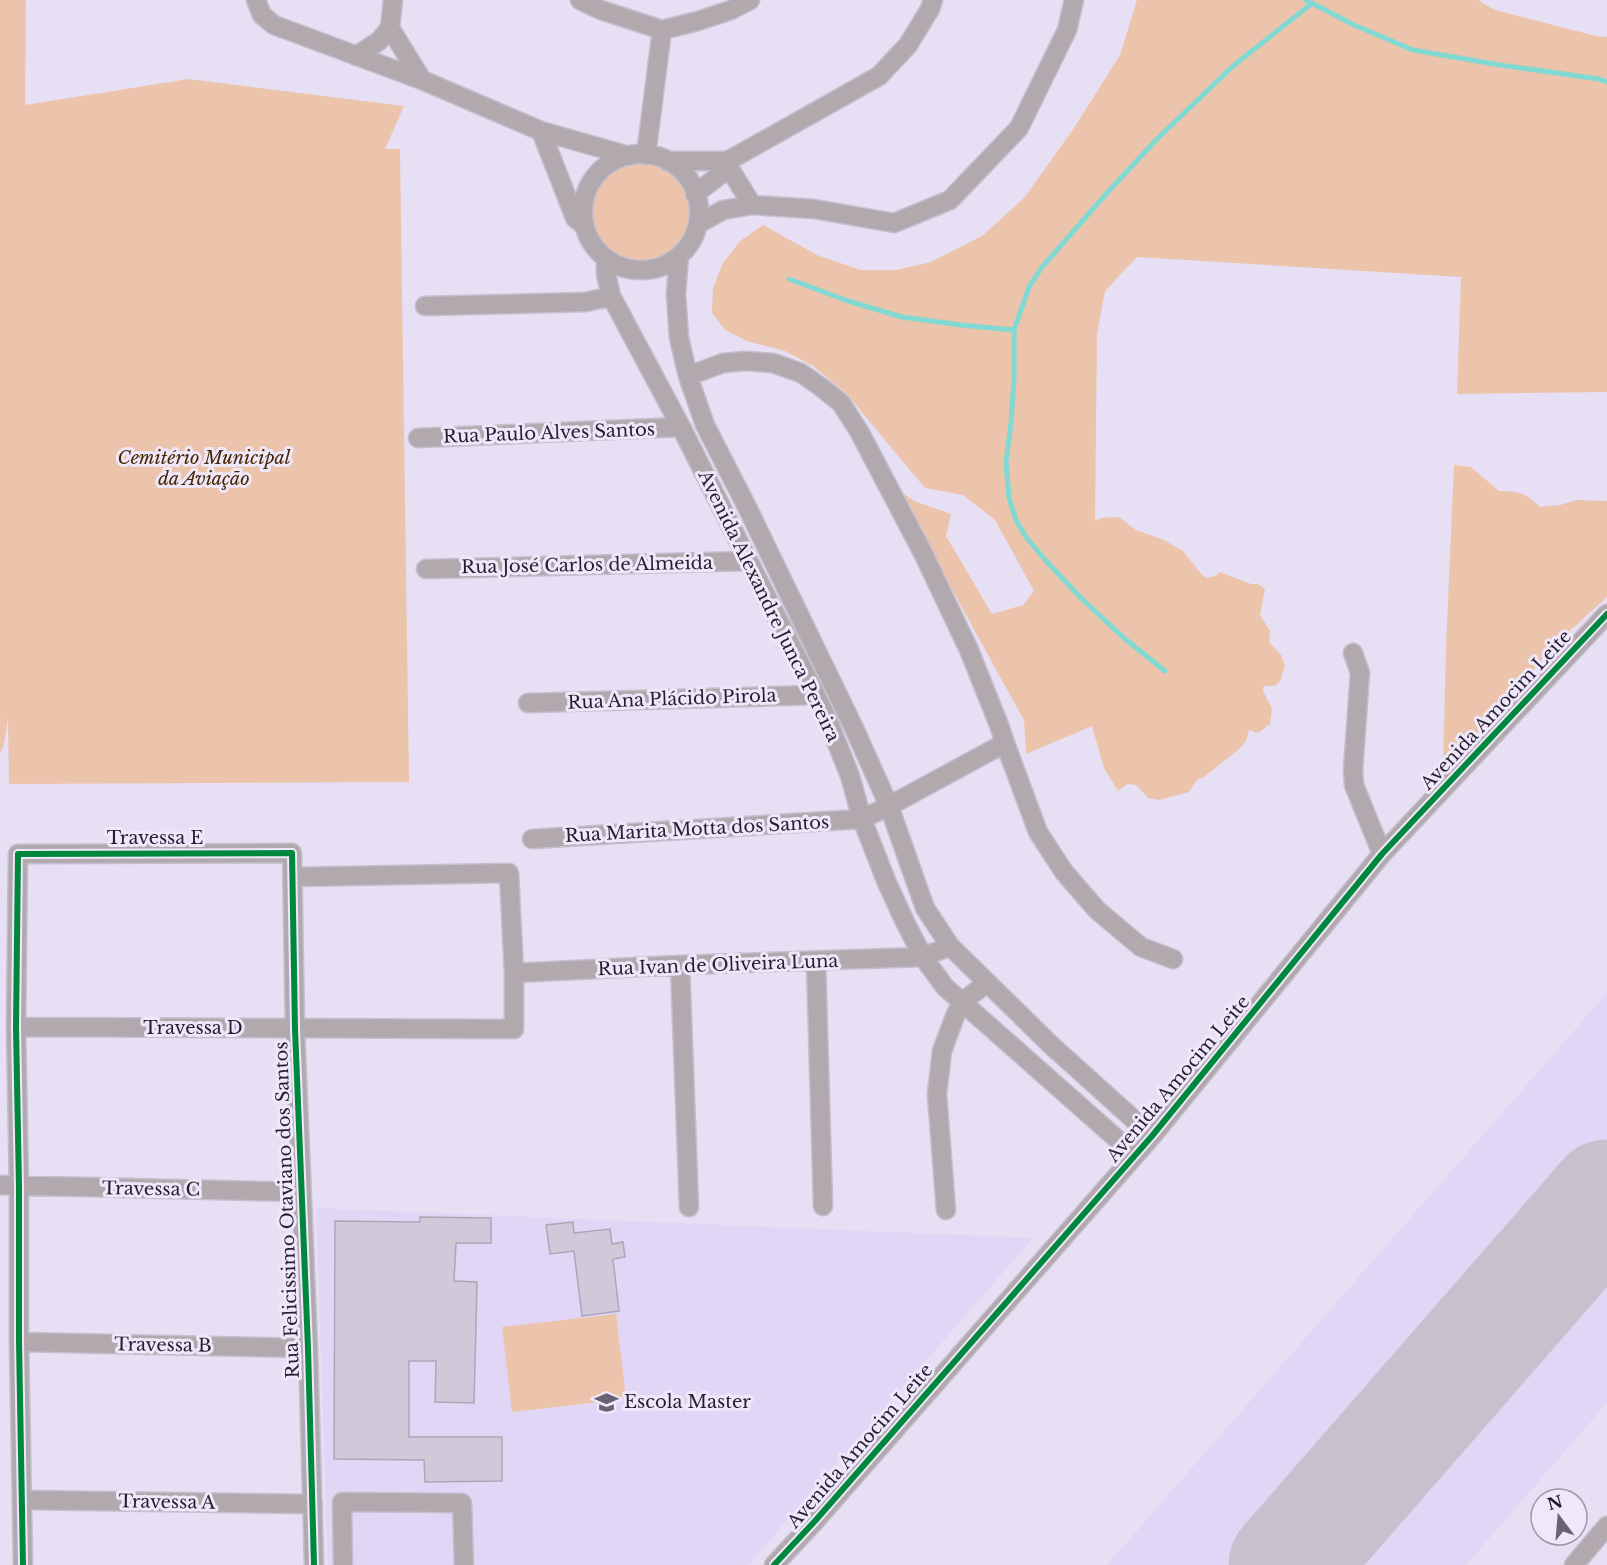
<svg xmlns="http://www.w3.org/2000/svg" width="1607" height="1565" font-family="'Libre Baskerville',serif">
  <rect width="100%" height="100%" fill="#e7dff3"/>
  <path fill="#e2d6f6" d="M 1607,993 L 1607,1403 L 1466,1565 L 1107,1565 Z
    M 316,1208 L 1033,1238 L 748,1565 L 328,1565 Z"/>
  <path fill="#ecc4ab" d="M 0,0 L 26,0 L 25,105 L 189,79 L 404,106 L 385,149 L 400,149 L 409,782 L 9,784 L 8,718 L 4,744 L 0,754 Z
    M 1137,0 L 1478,0 L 1495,10 L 1596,36 L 1607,37 L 1607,392 L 1457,394 L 1461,277 L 1137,257 L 1105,291 L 1097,334 L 1095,521 L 1101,518 L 1119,517 L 1136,530 L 1164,540 L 1183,551 L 1202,575 L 1207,578 L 1215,576 L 1220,572 L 1251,584 L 1258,584 L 1265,589 L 1260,615 L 1270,631 L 1269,642 L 1281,655 L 1285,665 L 1280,681 L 1275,686 L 1264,686 L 1263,691 L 1272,709 L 1270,724 L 1258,733 L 1249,730 L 1246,741 L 1238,750 L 1204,777 L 1197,780 L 1189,792 L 1159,800 L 1148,798 L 1136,785 L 1127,784 L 1118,791 L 1104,768 L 1092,726 L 1026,754 L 1024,720 L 896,488 L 914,501 L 951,514 L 946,536 L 992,614 L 1023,605 L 1034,591 L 995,520 L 963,495 L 925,488 L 845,392 L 813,366 L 785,351 L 747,341 L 725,330 L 712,313 L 713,288 L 723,263 L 740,241 L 763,225 L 817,255 L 860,270 L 896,270 L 931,262 L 982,236 L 1024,198 L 1074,128 L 1120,55 Z
    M593 212a48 48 0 1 1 96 0a48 48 0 1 1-96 0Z
    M 1454,465 L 1471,467 L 1499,491 C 1518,491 1527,493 1540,507 L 1560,505 L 1577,500 L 1607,501 L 1607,597 L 1563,637 L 1544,657 L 1478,736 L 1443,771 L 1446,647 Z
    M 616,1314 L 626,1399 L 512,1412 L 502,1327 Z"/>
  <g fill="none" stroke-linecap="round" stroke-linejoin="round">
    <path stroke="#80d9d2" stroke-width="5" d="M 1306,0 L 1354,25 L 1413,50 L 1500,65 L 1599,79 L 1607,82
      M 789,279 L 848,301 L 902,317 L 961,325 L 1014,330
      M 1165,671 L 1124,638 L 1082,599 L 1047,562 L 1026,537 L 1016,520 L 1009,498 L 1006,462 L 1011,423 L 1014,380 L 1014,330 L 1029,287 L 1042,267 L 1106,194 L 1157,139 L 1233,66 L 1311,4"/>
    <path stroke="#c7c0cd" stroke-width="117" d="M 1287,1565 L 1607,1198"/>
  </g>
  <path fill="#d0c9da" stroke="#ada6b6" stroke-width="1.5" d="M 420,1217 L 491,1218 L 491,1243 L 456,1243 L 454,1281 L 477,1282 L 474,1403 L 435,1402 L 436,1361 L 409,1361 L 409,1437 L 502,1437 L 502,1481 L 425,1482 L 424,1460 L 334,1459 L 335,1221 L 420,1222 Z
    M 573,1222 L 574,1233 L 610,1229 L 612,1244 L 623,1242 L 625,1257 L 613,1259 L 619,1311 L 582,1316 L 574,1251 L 550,1254 L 546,1225 Z"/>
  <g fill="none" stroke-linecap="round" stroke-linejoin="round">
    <defs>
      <path id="minor" d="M 256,0 L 262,15 L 274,25 L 422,80 L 541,131 L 629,156
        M 580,0 L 601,10 L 662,30 L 698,21 L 731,10 L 750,0
        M 390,28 L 422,80
        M 356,56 L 379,41 L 390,28 L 393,0
        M 541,131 L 575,218 L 585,226
        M583 212a58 58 0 1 1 116 0a58 58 0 1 1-116 0Z
        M 646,155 L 662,30
        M 667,161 L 725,161 L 733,158 L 879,76 L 908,45 L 930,9 L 933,0
        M 725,161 L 752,205
        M 695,194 L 729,168
        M 698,224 L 723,210 L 752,205 L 814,209 L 894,223 L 950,200 L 1019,128 L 1067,30 L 1074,0
        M 679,256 L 676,294 L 679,338 L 688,376 L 705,425 L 747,507 L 854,728 L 889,806 L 925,908 L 950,946 L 1051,1045 L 1152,1136
        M 606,259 L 606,274 L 611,296 L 681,427 L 816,695 L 829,723 L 850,776 L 862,819 L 887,883 L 905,922 L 923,957 L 945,987 L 1135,1155
        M 425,306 L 586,302 L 611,296
        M 688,376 L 723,363 L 745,361 L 773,363 L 801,373 L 821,387 L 841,403 L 860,433 L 924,555 L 969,650 L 999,725 L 1005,743 L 1038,832 L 1064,872 L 1097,910 L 1141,947 L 1173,959
        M 418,438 L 681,427
        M 426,569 L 748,561
        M 1353,653 L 1360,673 L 1353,770 L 1354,785 L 1382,854
        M 528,703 L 816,695
        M 532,839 L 862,819 L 889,806 L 1005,743
        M 816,961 L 823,1206
        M 680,965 L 689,1207
        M 514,973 L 680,965 L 923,957 L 950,946
        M 16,1027 L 514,1029 L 514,973 L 509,873 L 293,877
        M 0,1185 L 302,1192
        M 946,1210 L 937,1094 L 942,1051 L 955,1016 L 962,1002 L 987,983
        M 19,1342 L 308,1348
        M 22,1500 L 313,1504
        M 23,1565 L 19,1342 L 19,1187 L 16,1027 L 18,854 L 292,853 L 295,1029 L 308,1348 L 314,1565
        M 343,1565 L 342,1502 L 462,1503 L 464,1565
        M 774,1565 L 815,1521 L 1152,1136 L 1382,854 L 1607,614
        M 1574,1565 L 1607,1526"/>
    </defs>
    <use href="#minor" stroke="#c5bece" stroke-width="21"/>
    <use href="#minor" stroke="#b1a9ad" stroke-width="18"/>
    <defs>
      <path id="cycleway" d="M 23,1565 L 19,1342 L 19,1187 L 16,1027 L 18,854 L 292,853 L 295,1029 L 308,1348 L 314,1565
        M 774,1565 L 815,1521 L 1152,1136 L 1382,854 L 1607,614"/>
    </defs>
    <use href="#cycleway" stroke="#efe8fa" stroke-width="10"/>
    <use href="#cycleway" stroke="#00873e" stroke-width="6"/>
  </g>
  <defs>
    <symbol id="school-bare" viewBox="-9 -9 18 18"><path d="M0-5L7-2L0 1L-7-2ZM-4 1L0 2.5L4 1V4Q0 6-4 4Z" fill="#6a6274" stroke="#efe8fa" stroke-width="2.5" paint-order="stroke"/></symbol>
  </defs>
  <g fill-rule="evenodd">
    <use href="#school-bare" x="590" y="1386" width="33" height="33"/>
  </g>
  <g text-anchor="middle" stroke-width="6" stroke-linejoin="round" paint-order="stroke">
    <g font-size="18" fill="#261f30" stroke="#efe8fa">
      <text transform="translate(549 433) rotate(-2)" y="6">Rua Paulo Alves Santos</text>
      <text transform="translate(587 565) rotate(-1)" y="6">Rua José Carlos de Almeida</text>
      <text transform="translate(769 606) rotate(64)" y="6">Avenida Alexandre Junca Pereira</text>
      <text transform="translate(672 699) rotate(-2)" y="6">Rua Ana Plácido Pirola</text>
      <text transform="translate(1496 710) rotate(-47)" y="6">Avenida Amocim Leite</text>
      <text transform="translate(697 829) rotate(-3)" y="6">Rua Marita Motta dos Santos</text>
      <text x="155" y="844">Travessa E</text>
      <text transform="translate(718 965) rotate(-2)" y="6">Rua Ivan de Oliveira Luna</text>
      <text x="193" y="1034">Travessa D</text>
      <text transform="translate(1178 1079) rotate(-50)" y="6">Avenida Amocim Leite</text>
      <text transform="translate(151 1189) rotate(1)" y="6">Travessa C</text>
      <text transform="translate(287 1210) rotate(-92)" y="6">Rua Felicissimo Otaviano dos Santos</text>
      <text transform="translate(163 1345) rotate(1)" y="6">Travessa B</text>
      <text transform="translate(860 1446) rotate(-49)" y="6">Avenida Amocim Leite</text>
      <text transform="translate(167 1502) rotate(1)" y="6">Travessa A</text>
    </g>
    <g font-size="18" font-style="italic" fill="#472500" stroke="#efe8fa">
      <text x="204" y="464">Cemitério Municipal<tspan x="204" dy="21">da Aviação</tspan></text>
    </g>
    <g font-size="18" fill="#261f30" stroke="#efe8fa" text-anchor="start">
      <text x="624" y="1408">Escola Master</text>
    </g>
  </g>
  <g transform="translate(1559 1517) rotate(344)"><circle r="28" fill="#efe8fa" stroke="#9f98a9" stroke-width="1.5"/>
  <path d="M0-4.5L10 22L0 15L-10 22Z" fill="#6a6274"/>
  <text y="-9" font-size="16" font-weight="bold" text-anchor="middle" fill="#261f30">N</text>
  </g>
</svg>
